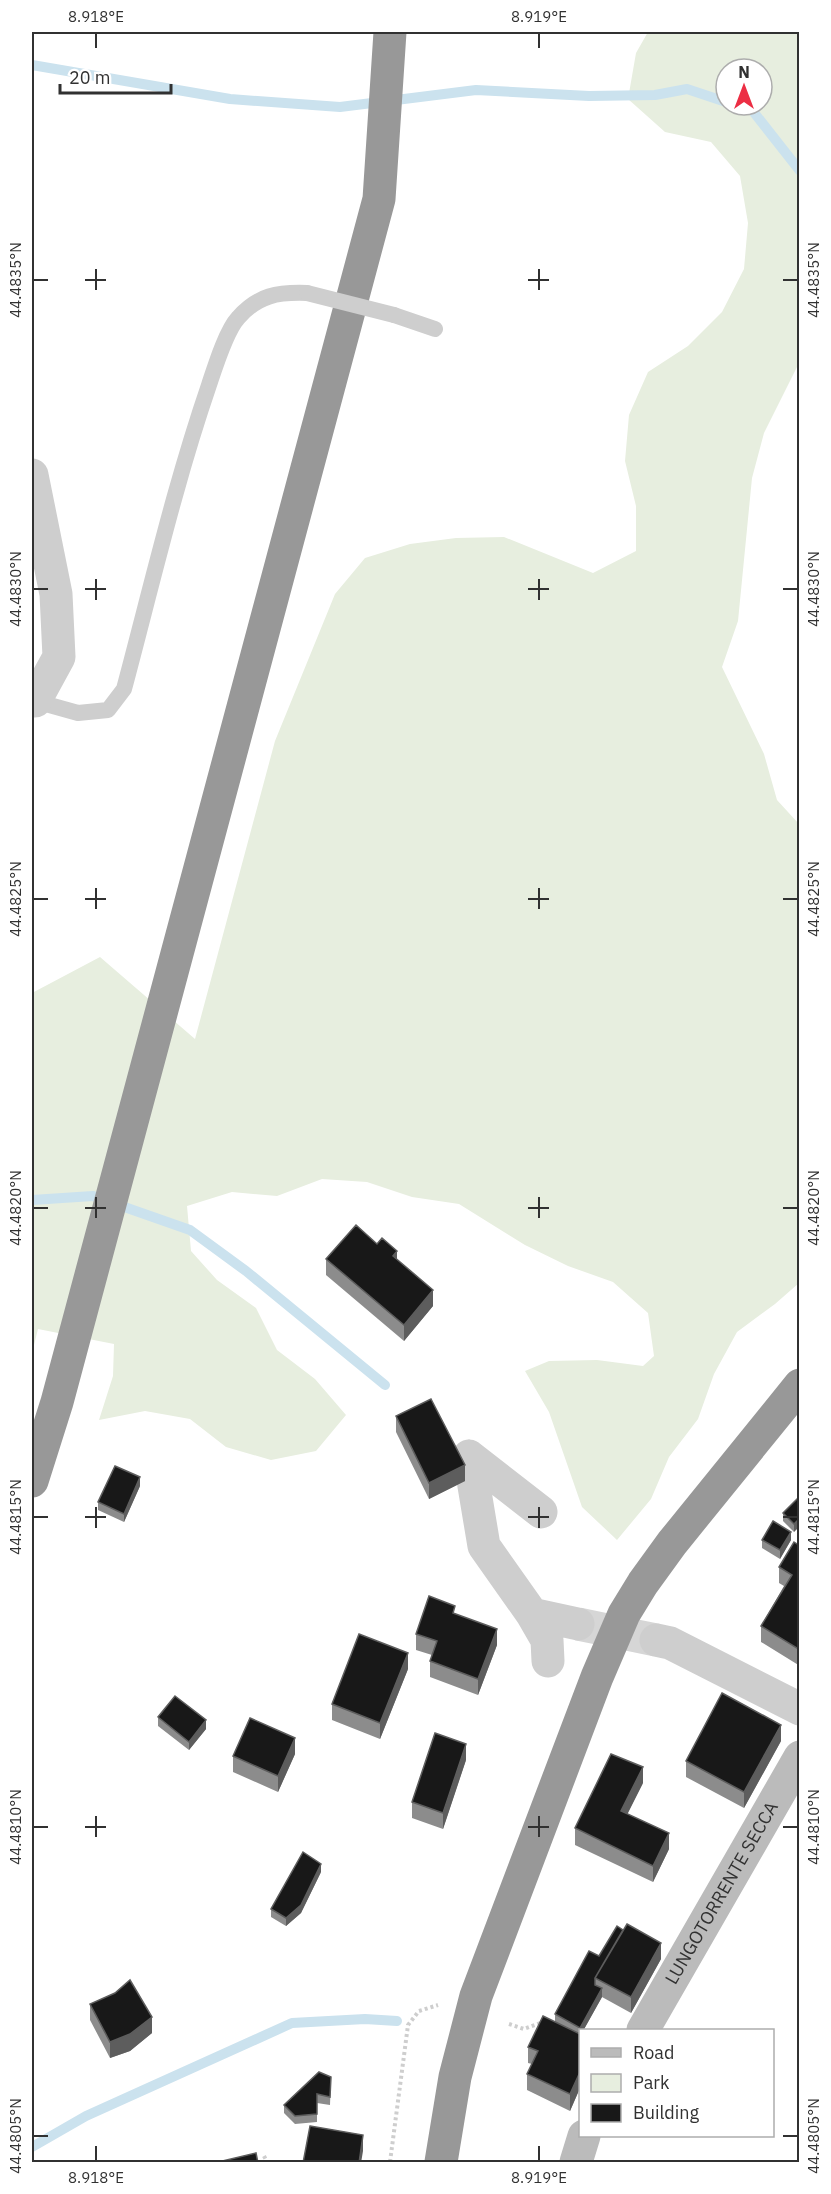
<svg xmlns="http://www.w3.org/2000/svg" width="831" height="2194" font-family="'IBM Plex Sans',sans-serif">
  <rect width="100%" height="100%" fill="#fff"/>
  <path fill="#e7eedf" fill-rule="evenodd" d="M 648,32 L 799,32 L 799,363 L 764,433 L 752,478 L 738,621 L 722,667 L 764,754 L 777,800 L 799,824 L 799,1283 L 775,1304 L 737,1332 L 714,1374 L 698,1419 L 669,1457 L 651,1499 L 617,1540 L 582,1507 L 549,1412 L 525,1371 L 549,1361 L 597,1360 L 643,1366 L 654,1356 L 648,1313 L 613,1282 L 568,1266 L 525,1245 L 459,1204 L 412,1197 L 367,1182 L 322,1179 L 277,1196 L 232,1192 L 187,1206 L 191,1251 L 217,1280 L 256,1308 L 277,1350 L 315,1379 L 346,1415 L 316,1451 L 271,1460 L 226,1447 L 190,1419 L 145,1411 L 99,1420 L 113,1376 L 114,1344 L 38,1329 L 32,1353 L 32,993 L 100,957 L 195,1039 L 275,741 L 335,594 L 365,558 L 410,544 L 456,538 L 504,537 L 593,573 L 636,551 L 636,506 L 625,461 L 629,415 L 648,372 L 688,346 L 722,312 L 744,269 L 748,223 L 740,176 L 711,142 L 665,132 L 628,99 L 636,53 ZM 726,69 L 762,69 L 762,105 L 726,105 Z"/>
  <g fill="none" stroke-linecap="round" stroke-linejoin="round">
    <path stroke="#cbe2ee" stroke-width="10" d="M 32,65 L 230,99 L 340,107 L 476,90 L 589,96 L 655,95 L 687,89 L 726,102
      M 735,105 L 752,110 L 800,171
      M 32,1200 L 93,1196 L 190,1230 L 246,1271 L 385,1385
      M 32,2147 L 86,2116 L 292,2023 L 365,2019 L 397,2021"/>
    <path stroke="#d6d6d6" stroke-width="33" stroke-dasharray="33 16" stroke-linecap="butt" d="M 578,1624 L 656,1640"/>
    <path stroke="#cecece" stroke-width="4" stroke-dasharray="3 3" stroke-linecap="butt" d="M 509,2024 L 524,2029 L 543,2022
      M 264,2156 L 267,2162
      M 390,2162 L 408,2025 L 419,2011 L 438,2005"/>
    <path stroke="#cecece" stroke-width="16" d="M 394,315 L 435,329
      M 35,701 L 78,713 L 108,710 L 124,689 C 151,588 175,484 209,385 C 215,367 226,331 238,318 C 258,295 278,292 307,293"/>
    <path stroke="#cecece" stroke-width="33" d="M 32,475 L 56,594 L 59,657 L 35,701 L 32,701
      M 469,1456 L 484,1546 L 532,1614 L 578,1624
      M 469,1456 L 541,1512
      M 532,1614 L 547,1640 L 548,1661
      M 656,1640 L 670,1643 L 800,1709"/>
    <g stroke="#bbb" stroke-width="33">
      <path id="s1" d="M 643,2030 L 800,1757"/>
      <path d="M 576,2162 L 584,2136"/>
    </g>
    <path stroke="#989898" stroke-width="33" d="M 32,1481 L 57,1402 L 379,199 L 390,32
      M 441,2162 L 455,2077 L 476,1996 L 597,1677 L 624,1614 L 643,1583 L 672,1543 L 800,1385"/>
    <path stroke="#cecece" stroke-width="16" d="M 307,293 L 394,315"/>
  </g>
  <path fill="#8c8c8c" d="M 377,1244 L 397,1260 L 433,1306 L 404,1341 L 326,1275 L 326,1259 Z
    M 396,1416 L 465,1481 L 429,1499 L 396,1432 Z
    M 140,1486 L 124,1522 L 98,1510 L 98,1502 Z
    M 800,1500 L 794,1532 L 783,1521 L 783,1513 Z
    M 762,1540 L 791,1540 L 780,1559 L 762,1548 Z
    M 800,1546 L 800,1666 L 761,1642 L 761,1626 L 784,1586 L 779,1583 L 779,1567 Z
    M 455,1614 L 497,1645 L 478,1695 L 430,1677 L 430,1661 L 432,1655 L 416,1650 L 416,1634 Z
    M 408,1669 L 380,1739 L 332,1720 L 332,1704 Z
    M 158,1717 L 206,1729 L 189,1750 L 158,1726 Z
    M 781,1741 L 744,1808 L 686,1777 L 686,1761 Z
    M 295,1754 L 278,1792 L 233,1772 L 233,1756 Z
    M 466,1760 L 443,1829 L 412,1818 L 412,1802 Z
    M 643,1783 L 627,1814 L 669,1849 L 653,1882 L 575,1845 L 575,1828 Z
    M 321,1872 L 301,1913 L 286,1926 L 271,1917 L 271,1909 Z
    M 599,1956 L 661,1959 L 631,2013 L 602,1997 L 583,2031 L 580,2031 L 580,2088 L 570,2111 L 527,2090 L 527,2074 L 532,2064 L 528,2063 L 528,2047 L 555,2021 L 555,2014 Z
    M 90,2004 L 152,2033 L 130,2051 L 110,2058 L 90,2020 Z
    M 331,2077 L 330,2105 L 317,2103 L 317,2122 L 295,2124 L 284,2113 L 284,2105 Z"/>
  <path fill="#5d5d5d" d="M 397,1251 L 397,1267 L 393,1256 Z
    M 433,1290 L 433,1306 L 404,1341 L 404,1325 Z
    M 465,1465 L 465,1481 L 429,1499 L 429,1483 Z
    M 140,1477 L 140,1486 L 124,1522 L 124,1514 Z
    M 800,1518 L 800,1526 L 794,1532 L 794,1524 Z
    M 791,1532 L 791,1540 L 780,1559 L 780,1550 Z
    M 497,1629 L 497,1645 L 478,1695 L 478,1679 Z
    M 408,1653 L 408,1669 L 380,1739 L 380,1723 Z
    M 206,1720 L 206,1729 L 189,1750 L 189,1742 Z
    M 781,1725 L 781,1741 L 744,1808 L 744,1792 Z
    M 295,1738 L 295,1754 L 278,1792 L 278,1776 Z
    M 466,1744 L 466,1760 L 443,1829 L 443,1813 Z
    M 643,1767 L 643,1783 L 621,1827 L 621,1811 Z
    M 669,1833 L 669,1849 L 653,1882 L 653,1866 Z
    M 321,1864 L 321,1872 L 301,1913 L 286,1926 L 286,1918 Z
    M 661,1943 L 661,1959 L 631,2013 L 631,1997 Z
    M 602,1988 L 602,1997 L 583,2031 L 580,2031 L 580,2036 L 580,2028 Z
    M 152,2017 L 152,2033 L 130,2051 L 110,2058 L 110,2042 Z
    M 580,2072 L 580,2088 L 570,2111 L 570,2094 Z
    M 363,2135 L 363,2151 L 361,2163 L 359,2163 Z"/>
  <path fill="#181818" stroke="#5d5d5d" stroke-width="1.5" d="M 356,1225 L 377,1244 L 382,1238 L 397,1251 L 393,1256 L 433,1290 L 404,1325 L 326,1259 Z
    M 431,1399 L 465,1465 L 429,1483 L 396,1416 Z
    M 115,1466 L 140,1477 L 124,1514 L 98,1502 Z
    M 798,1498 L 800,1500 L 800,1518 L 794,1524 L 783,1513 Z
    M 773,1521 L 791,1532 L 780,1550 L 762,1540 Z
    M 794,1542 L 800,1546 L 800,1650 L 761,1626 L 792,1575 L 779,1567 Z
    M 429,1596 L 455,1606 L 453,1613 L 497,1629 L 478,1679 L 430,1661 L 437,1641 L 416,1634 Z
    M 359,1634 L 408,1653 L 380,1723 L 332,1704 Z
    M 722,1693 L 781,1725 L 744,1792 L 686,1761 Z
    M 175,1696 L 206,1720 L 189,1742 L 158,1717 Z
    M 250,1718 L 295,1738 L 278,1776 L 233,1756 Z
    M 435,1733 L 466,1744 L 443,1813 L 412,1802 Z
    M 611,1754 L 643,1767 L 621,1811 L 669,1833 L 653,1866 L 575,1828 Z
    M 303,1852 L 321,1864 L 301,1905 L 286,1918 L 271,1909 Z
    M 627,1924 L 661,1943 L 631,1997 L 595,1978 Z
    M 617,1926 L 623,1930 L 595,1978 L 595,1985 L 602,1988 L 580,2028 L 555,2014 L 589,1951 L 599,1956 Z
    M 130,1980 L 152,2017 L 130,2034 L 110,2042 L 90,2004 L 115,1993 Z
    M 543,2016 L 580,2034 L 580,2072 L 570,2094 L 527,2074 L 538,2051 L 528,2047 Z
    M 319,2072 L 331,2077 L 330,2097 L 317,2094 L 317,2114 L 295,2116 L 284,2105 Z
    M 310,2126 L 363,2135 L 359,2163 L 303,2163 Z
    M 256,2153 L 258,2163 L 214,2163 Z"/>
  <path fill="none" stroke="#313131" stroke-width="2" d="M 96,33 L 96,48M 539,33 L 539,48M 96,269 L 96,290M 539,269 L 539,290M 33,280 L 48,280M 85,280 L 106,280M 528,280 L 549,280M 783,280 L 798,280M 96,579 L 96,600M 539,579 L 539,600M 33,589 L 48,589M 85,589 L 106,589M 528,589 L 549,589M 783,589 L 798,589M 96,888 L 96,909M 539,888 L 539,909M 33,899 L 48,899M 85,899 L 106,899M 528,899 L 549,899M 783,899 L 798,899M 96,1197 L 96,1218M 539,1197 L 539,1218M 33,1208 L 48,1208M 85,1208 L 106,1208M 528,1208 L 549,1208M 783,1208 L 798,1208M 96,1507 L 96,1528M 539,1507 L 539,1528M 33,1517 L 48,1517M 85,1517 L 106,1517M 528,1517 L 549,1517M 783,1517 L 798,1517M 96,1816 L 96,1837M 539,1816 L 539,1837M 33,1827 L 48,1827M 85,1827 L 106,1827M 528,1827 L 549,1827M 783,1827 L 798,1827M 33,2136 L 48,2136M 783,2136 L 798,2136M 96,2146 L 96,2161M 539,2146 L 539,2161"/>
  <g text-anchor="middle" stroke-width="6" stroke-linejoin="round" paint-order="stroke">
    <g font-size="18" fill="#313131" stroke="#fff">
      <text dy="6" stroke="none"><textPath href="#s1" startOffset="158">LUNGOTORRENTE SECCA</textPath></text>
    </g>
  </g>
  <rect width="831" height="2194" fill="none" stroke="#ffffff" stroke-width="66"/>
  <rect x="579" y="2029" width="195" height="108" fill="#ffffff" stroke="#adadad" stroke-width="1.5"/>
  <rect x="591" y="2048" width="30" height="9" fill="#bbbbbb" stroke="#adadad" stroke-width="1.5"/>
  <text x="633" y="2059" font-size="18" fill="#313131">Road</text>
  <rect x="591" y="2074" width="30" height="18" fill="#e7eedf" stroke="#adadad" stroke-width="1.5"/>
  <text x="633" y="2089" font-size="18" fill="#313131">Park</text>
  <rect x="591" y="2104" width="30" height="18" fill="#181818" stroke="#adadad" stroke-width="1.5"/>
  <text x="633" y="2119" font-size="18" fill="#313131">Building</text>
  <g transform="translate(744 87)"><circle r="28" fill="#ffffff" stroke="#adadad" stroke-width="1.5"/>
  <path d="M0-4.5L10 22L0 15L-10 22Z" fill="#ec2e44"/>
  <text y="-9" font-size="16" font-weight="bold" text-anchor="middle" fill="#313131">N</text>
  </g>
  <path d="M60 84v9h111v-9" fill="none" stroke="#313131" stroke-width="3"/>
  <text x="69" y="84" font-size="18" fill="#313131" stroke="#ffffff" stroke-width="4.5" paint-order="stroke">20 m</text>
  <rect x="33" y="33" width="765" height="2128" fill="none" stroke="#313131" stroke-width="2"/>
  <g font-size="15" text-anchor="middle" fill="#313131">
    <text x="96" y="22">8.918°E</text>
    <text x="539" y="22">8.919°E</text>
    <text transform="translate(16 280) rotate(-90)" y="5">44.4835°N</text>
    <text transform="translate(814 280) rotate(-90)" y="5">44.4835°N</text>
    <text transform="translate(16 589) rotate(-90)" y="5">44.4830°N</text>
    <text transform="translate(814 589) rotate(-90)" y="5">44.4830°N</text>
    <text transform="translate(16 899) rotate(-90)" y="5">44.4825°N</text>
    <text transform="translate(814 899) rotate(-90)" y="5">44.4825°N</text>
    <text transform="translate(16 1208) rotate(-90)" y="5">44.4820°N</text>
    <text transform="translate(814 1208) rotate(-90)" y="5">44.4820°N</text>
    <text transform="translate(16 1517) rotate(-90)" y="5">44.4815°N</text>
    <text transform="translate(814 1517) rotate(-90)" y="5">44.4815°N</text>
    <text transform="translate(16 1827) rotate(-90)" y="5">44.4810°N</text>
    <text transform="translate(814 1827) rotate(-90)" y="5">44.4810°N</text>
    <text transform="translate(16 2136) rotate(-90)" y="5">44.4805°N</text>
    <text transform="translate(814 2136) rotate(-90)" y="5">44.4805°N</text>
    <text x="96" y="2183">8.918°E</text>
    <text x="539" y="2183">8.919°E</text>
  </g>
</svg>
